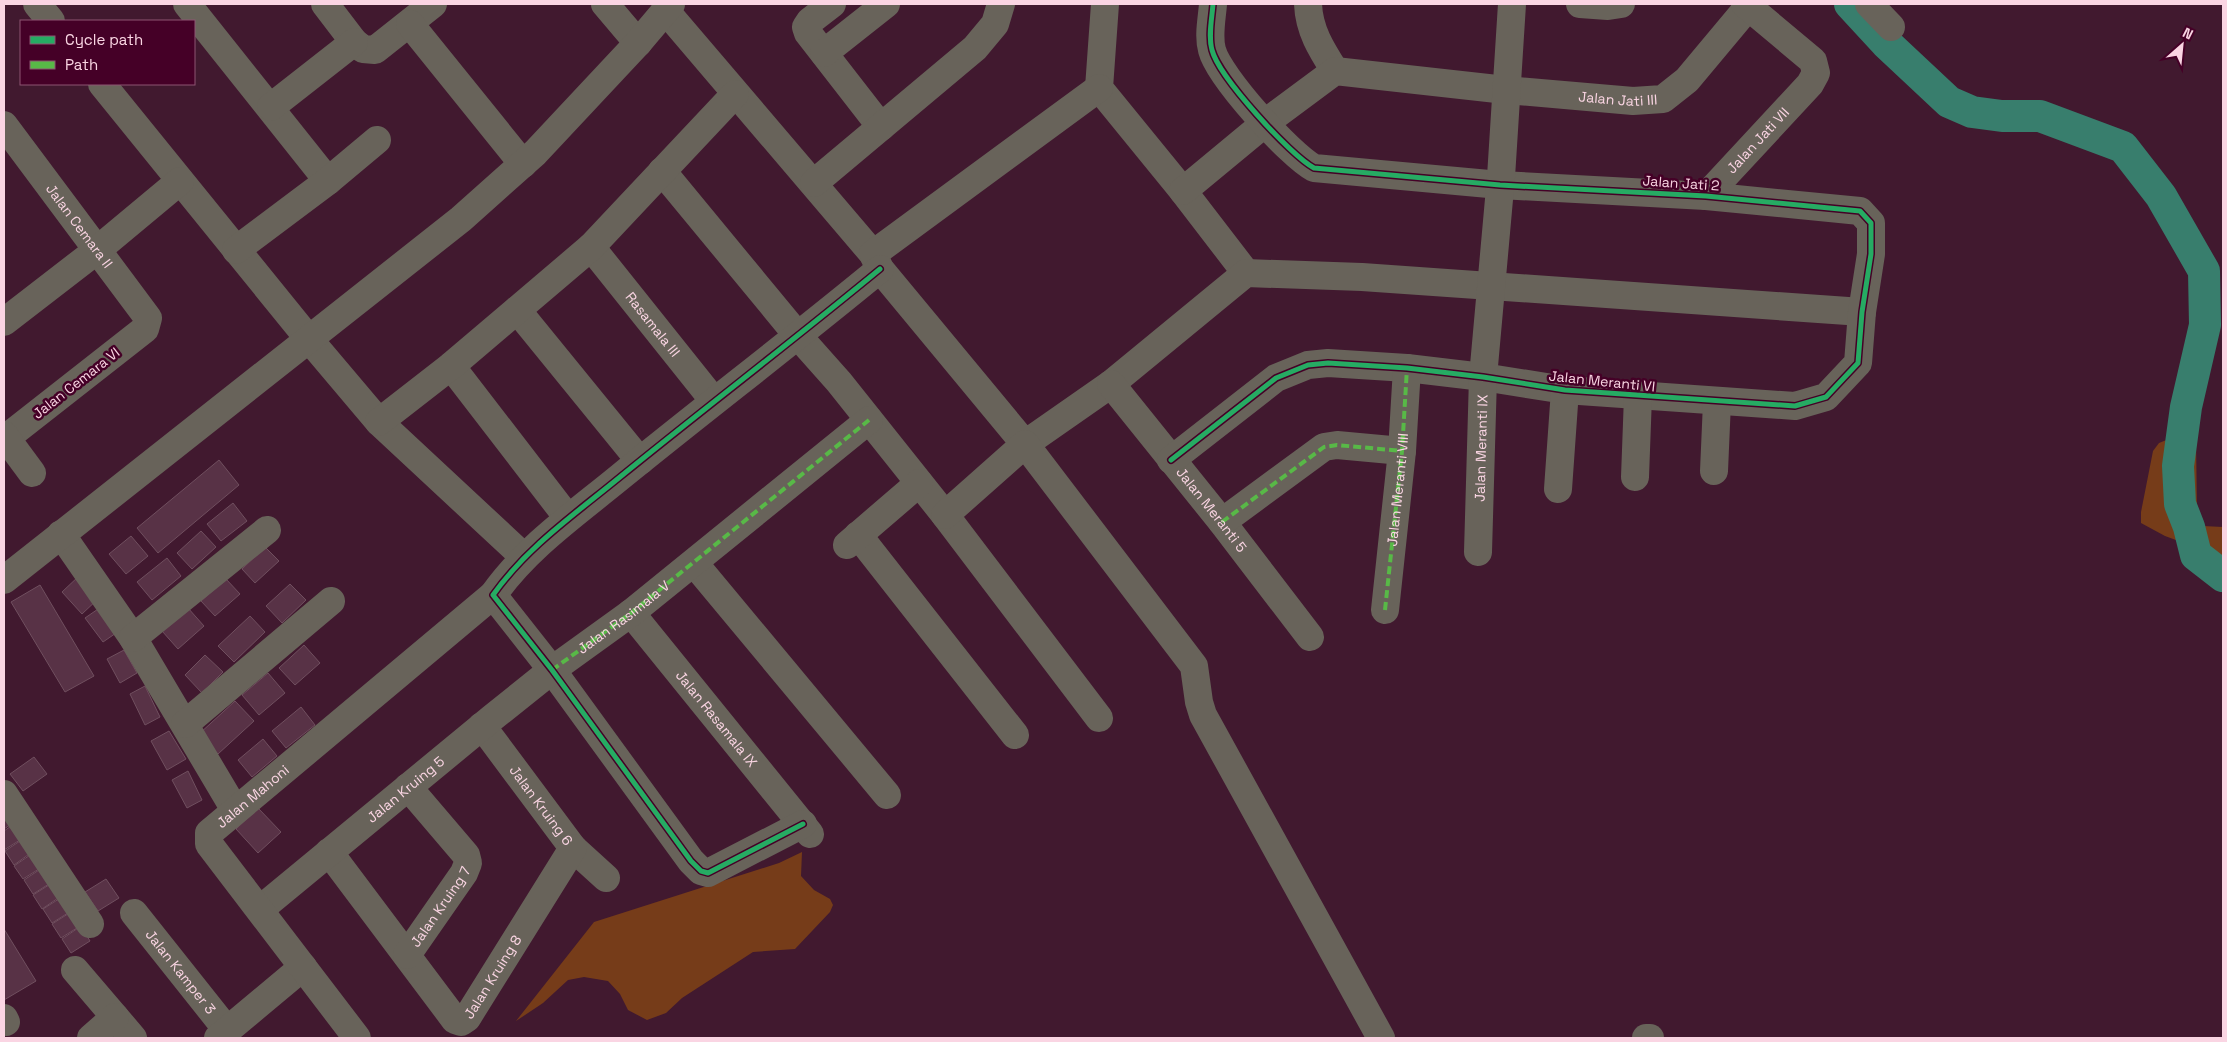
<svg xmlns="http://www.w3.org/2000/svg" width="2227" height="1042" font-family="'Space Grotesk',sans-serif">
  <rect width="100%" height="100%" fill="#41192f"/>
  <path fill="#763c19" d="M 2188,434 L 2196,439 L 2197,511 L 2203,526 L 2223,527 L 2223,559 C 2217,557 2214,551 2210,546 C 2184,513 2187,474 2188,434 Z
    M 2174,437 C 2169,472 2166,511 2184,543 L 2165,536 L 2141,523 L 2141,512 L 2153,451 L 2159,443 Z
    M 802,852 L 801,876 L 814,890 L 830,899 L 833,905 L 830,912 L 795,949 L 753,952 L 682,998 L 666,1013 L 647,1020 L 628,1010 L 620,994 L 608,981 L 584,977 L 568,980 L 543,1003 L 516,1021 L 594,922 L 779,863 Z"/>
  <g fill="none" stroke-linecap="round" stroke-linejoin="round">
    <path stroke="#387e6d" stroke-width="32" d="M 1850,4 L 1886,43 L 1949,102 L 1972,112 L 2002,116 L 2040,116 L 2123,147 L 2161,196 L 2204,271 L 2205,325 L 2186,407 L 2178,466 L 2180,504 L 2189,527 L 2196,555 L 2223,576"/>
  </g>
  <path fill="#583246" stroke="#704f5f" d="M 219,460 L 239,485 L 158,553 L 137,528 Z
    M 233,503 L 247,521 L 221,541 L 207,524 Z
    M 201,531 L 216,547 L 192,569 L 177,553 Z
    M 131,536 L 148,556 L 126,574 L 109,554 Z
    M 265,547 L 279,561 L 255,583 L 242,569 Z
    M 167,558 L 181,576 L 152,600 L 137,582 Z
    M 80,575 L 100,597 L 82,614 L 62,592 Z
    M 226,579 L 240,594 L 215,616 L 201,601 Z
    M 290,584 L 306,600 L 282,623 L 266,606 Z
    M 40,585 L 94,676 L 65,692 L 11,602 Z
    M 101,607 L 119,631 L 103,642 L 85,618 Z
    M 188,608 L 204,626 L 178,649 L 162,631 Z
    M 250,616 L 265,632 L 234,662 L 218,646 Z
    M 304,645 L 320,663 L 295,685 L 279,668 Z
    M 124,650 L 137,673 L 120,683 L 107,659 Z
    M 205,655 L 223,672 L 202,693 L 185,675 Z
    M 268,673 L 285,693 L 259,715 L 242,695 Z
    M 145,686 L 160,717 L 145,725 L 130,694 Z
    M 235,701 L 254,721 L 218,754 L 199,734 Z
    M 301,707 L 315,725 L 286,748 L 272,731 Z
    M 169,731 L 186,759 L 167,770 L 151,741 Z
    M 263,739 L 277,756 L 252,777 L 238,760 Z
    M 34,757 L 47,774 L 23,791 L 10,774 Z
    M 188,771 L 202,800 L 187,808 L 172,780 Z
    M 258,808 L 281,832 L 258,853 L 236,829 Z
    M 4,809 L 13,823 L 4,829 Z
    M 14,824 L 23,838 L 4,850 L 4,831 Z
    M 23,839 L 32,852 L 14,865 L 5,851 Z
    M 33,853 L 42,867 L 23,879 L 14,866 Z
    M 42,868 L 52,882 L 33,894 L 24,880 Z
    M 106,879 L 119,898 L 98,911 L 85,892 Z
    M 52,883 L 61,896 L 42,909 L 33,895 Z
    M 62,897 L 71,911 L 52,923 L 43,909 Z
    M 71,912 L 80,926 L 61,938 L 52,924 Z
    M 81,926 L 90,941 L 71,953 L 62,939 Z
    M 4,929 L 36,981 L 4,1000 Z"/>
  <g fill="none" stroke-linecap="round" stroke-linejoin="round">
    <g stroke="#68635a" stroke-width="28">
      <path d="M 37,4 L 51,21"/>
      <path d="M 187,4 L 328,181"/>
      <path d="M 325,4 L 354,42 L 363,49 L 375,50 L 433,4"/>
      <path d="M 605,4 L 638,43"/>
      <path d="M 832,4 L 810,21 L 806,27 L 808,33 L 881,127"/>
      <path d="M 1105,4 L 1099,88 L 1183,191 L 1246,273"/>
      <path d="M 1308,4 C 1309,30 1321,49 1335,71"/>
      <path d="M 1580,4 L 1608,6 L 1621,4"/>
      <path d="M 1869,4 L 1891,27"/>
      <path d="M 665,10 L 873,254 L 880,269 L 1025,444 L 1111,384 L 1246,273 L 1362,277 L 1862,312"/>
      <path d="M 410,24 L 523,164"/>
      <path d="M 824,53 L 886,4"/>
      <path d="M 102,84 L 308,338 L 379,422 L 524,557"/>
      <path d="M 271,107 L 354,42"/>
      <path id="s1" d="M 4,125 L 148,318 L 145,329 L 6,438"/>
      <path d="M 662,171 L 799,337 L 839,382 L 945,515 L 1099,718"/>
      <path d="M 814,183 L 975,48 L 995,24 L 1001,4"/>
      <path id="s2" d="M 1183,191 L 1265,123 L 1335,71 L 1506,90 L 1633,101 L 1663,99 L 1687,80 L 1748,7"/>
      <path id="s3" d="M 1706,196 L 1810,84 L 1816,73 L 1813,61 L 1745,4"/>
      <path id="s4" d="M 591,247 L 714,401"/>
      <path d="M 236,250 L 328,181 L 377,140"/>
      <path d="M 873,254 L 1099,88"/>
      <path d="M 517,310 L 640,461"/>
      <path d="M 4,322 L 96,251 L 180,181"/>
      <path d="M 451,366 L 568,518"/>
      <path id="s5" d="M 1111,384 L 1222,522 L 1310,637"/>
      <path d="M 379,422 L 451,366 L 591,247 L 735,94"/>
      <path d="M 4,435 L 32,473"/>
      <path d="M 1171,460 L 1276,378 L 1308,365 L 1328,363 L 1407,368 L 1483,377 L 1565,390 L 1795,406 L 1826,397 L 1858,363 L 1862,312 L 1871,254 L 1871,223 L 1860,211 L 1706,196 L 1500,185 L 1314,168 C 1290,155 1219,77 1212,50 C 1208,36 1212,18 1213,4"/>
      <path d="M 1714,471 L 1717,402"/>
      <path d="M 1635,477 L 1638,396"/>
      <path d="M 1558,489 L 1565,390"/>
      <path d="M 945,515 L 1025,444 L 1194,666 L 1199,702 L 1203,715 L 1381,1038"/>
      <path d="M 1222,522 L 1324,447 L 1337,445 L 1402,451"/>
      <path d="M 61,534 L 133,638 L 235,810"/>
      <path d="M 858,535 L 1015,735"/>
      <path d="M 847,545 L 919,483"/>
      <path id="s6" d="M 1478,552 L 1483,377 L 1501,177 L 1512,4"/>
      <path d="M 694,563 L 887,795"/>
      <path d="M 4,580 L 461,219 L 535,153 L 638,43 L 671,4"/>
      <path d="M 1385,610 L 1402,451 L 1407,368"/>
      <path id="s7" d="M 631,613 L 810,834"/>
      <path d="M 133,638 L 267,530"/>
      <path d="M 185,724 L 331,601"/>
      <path id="s8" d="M 482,726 L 573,848 L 606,878"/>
      <path d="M 4,794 L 90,924"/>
      <path d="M 803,824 L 708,873 L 701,871 L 691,861 L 552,670 L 493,595 C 527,547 575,514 620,477 C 706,407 794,340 880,269"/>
      <path id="s9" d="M 329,852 L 455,1020 L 461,1022 L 467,1018 L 573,848"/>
      <path id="s10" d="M 261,911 L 269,902 L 492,718 L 552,670 L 631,613 L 869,420"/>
      <path id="s11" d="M 134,913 L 227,1030"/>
      <path id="s12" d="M 407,955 L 464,873 L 468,863 L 466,855 L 408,787"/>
      <path d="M 75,970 L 133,1038"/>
      <path d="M 4,1018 L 6,1022"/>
      <path d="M 91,1038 L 115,1017"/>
      <path d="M 218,1038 L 303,967"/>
      <path id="s13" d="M 357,1038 L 209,844 L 209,833 L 493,595"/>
      <path d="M 1646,1038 L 1650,1038"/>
    </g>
    <g stroke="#58b947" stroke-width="4" stroke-dasharray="8 4" stroke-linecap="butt">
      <path d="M 1222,522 L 1324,447 L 1337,445 L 1402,451"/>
      <path id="s14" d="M 1385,610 L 1402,451 L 1407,368"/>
      <path id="s15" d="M 552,670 L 631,613 L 869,420"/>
    </g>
    <defs>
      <path id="cycleway" d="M 1171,460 L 1276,378 L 1308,365 L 1328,363 L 1407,368 L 1483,377 L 1565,390 L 1795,406 L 1826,397 L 1858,363 L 1862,312 L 1871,254 L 1871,223 L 1860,211 L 1706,196 L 1500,185 L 1314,168 C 1290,155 1219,77 1212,50 C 1208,36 1212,18 1213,4
        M 803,824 L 708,873 L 701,871 L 691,861 L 552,670 L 493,595 C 527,547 575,514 620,477 C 706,407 794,340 880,269"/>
    </defs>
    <use href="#cycleway" stroke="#450027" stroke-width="8"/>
    <use href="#cycleway" stroke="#26ab63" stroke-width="5"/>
  </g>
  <g text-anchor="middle" stroke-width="5" stroke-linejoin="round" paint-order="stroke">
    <g font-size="14" fill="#fad5e3" stroke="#450027">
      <text dy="5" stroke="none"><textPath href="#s2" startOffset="478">Jalan Jati III</textPath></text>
      <text dy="5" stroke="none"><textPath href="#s3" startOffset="76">Jalan Jati VII</textPath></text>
      <text transform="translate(1681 183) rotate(4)" y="5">Jalan Jati 2</text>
      <text dy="5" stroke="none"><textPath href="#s1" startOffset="126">Jalan Cemara II</textPath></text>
      <text dy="5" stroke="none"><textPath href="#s4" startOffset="99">Rasamala III</textPath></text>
      <text transform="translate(1602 381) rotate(6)" y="5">Jalan Meranti VI</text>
      <text transform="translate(76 383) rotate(-38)" y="5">Jalan Cemara VI</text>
      <text dy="5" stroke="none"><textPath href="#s6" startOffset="104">Jalan Meranti IX</textPath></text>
      <text dy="5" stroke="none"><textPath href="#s14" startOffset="121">Jalan Meranti VIII</textPath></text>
      <text dy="5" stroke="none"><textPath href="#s5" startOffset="161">Jalan Meranti 5</textPath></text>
      <text dy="5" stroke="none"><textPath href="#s15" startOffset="89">Jalan Rasimala V</textPath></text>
      <text dy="5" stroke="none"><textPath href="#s7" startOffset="136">Jalan Rasamala IX</textPath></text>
      <text dy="5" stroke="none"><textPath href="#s10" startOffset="189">Jalan Kruing 5</textPath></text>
      <text dy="5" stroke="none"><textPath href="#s13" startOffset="312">Jalan Mahoni</textPath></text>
      <text dy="5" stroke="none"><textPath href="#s8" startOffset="99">Jalan Kruing 6</textPath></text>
      <text dy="5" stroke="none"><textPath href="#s12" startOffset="59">Jalan Kruing 7</textPath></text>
      <text dy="5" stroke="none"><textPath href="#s11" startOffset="75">Jalan Kamper 3</textPath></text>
      <text dy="5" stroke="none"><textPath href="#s9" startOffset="272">Jalan Kruing 8</textPath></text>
    </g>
  </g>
  <rect width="2227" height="1042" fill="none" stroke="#fad5e3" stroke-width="10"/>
  <rect x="20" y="20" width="175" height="65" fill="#450027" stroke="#8d5572"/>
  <rect x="30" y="36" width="25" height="8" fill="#26ab63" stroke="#8d5572"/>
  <text x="65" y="45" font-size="15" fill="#fad5e3">Cycle path</text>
  <rect x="30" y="61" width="25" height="8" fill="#58b947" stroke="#8d5572"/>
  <text x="65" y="70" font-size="15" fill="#fad5e3">Path</text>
  <g transform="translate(2182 45) rotate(27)" stroke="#450027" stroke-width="4" paint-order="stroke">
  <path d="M0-4L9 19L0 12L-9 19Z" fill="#fad5e3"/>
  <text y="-8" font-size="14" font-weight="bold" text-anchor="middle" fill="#fad5e3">N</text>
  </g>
</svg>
